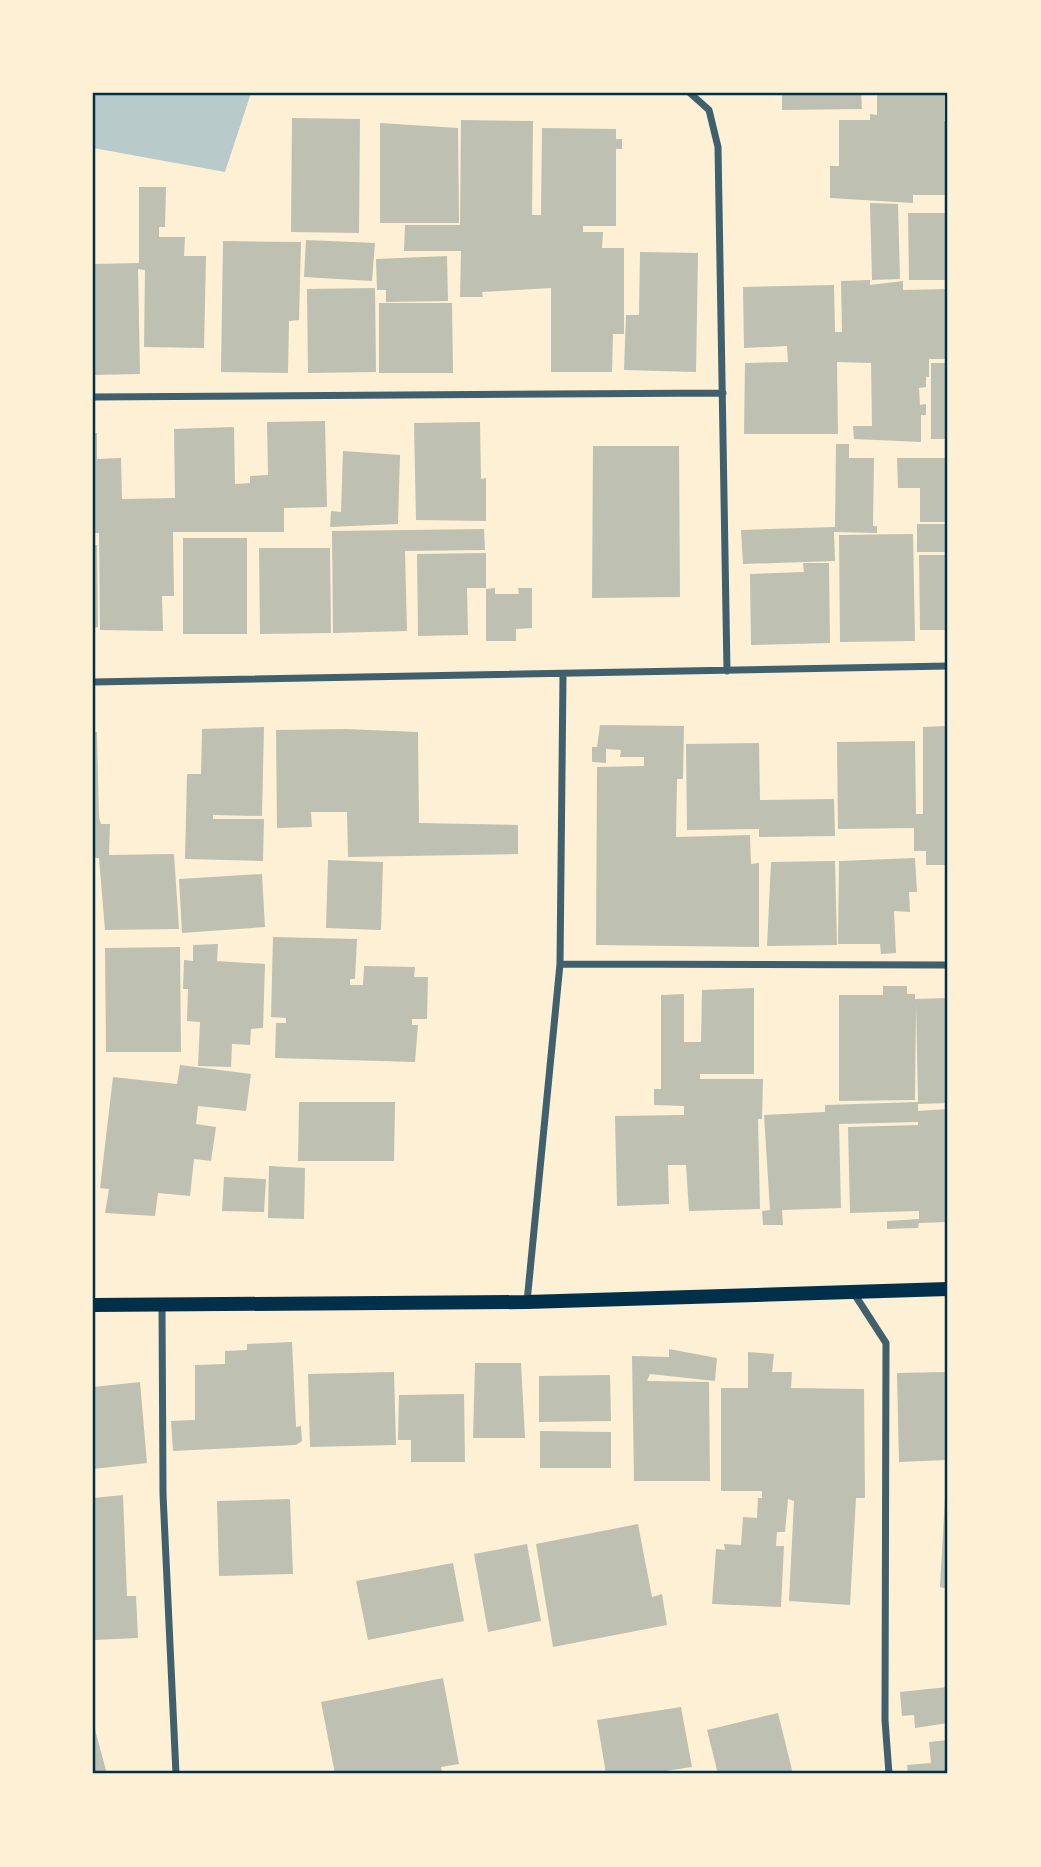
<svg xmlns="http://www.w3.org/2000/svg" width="1041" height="1867" font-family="Arial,sans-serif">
  <rect width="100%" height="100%" fill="#fdf0d5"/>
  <path fill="#b9caca" d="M 93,93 L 251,93 L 225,172 L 93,148 Z"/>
  <path fill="#bec0b2" d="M 782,93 L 861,93 L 862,109 L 782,110 Z
    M 877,93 L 944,93 L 944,121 L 948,121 L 948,195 L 913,195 L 913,203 L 830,198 L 830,166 L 839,166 L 839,120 L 870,120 L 870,114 L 877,115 Z
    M 292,118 L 360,119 L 359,233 L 291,232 Z
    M 461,120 L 533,121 L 532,215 L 541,215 L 542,128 L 616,129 L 616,139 L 622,139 L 622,149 L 616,149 L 616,226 L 583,226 L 583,232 L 603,232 L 602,248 L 624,248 L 624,334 L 613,334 L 612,372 L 551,372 L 551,288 L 482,292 L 483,297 L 460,297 L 461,251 L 404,251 L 405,225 L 460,225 Z
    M 380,123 L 458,128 L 459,223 L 380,223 Z
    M 139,187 L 166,187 L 165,227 L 159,227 L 159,237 L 185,237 L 184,256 L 206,256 L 204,348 L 144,347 L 145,270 L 138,269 L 140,374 L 93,375 L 93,264 L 139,263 Z
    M 870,203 L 898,204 L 900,279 L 872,280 Z
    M 908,213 L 948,213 L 948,280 L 909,280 Z
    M 306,240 L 375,243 L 372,281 L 304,277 Z
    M 223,241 L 301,242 L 299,320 L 289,321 L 288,373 L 221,372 Z
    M 640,252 L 698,253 L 696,372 L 624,370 L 626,315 L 639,315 Z
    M 447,256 L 448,301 L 386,302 L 386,290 L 377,290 L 376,259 Z
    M 870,280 L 870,285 L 903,281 L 903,290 L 948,289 L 948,359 L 929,359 L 929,377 L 926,377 L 926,387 L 919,388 L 920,405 L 926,404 L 926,415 L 921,415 L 921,442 L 854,439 L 853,426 L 872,426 L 871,363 L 837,362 L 838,434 L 744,434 L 745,363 L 788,362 L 787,346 L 744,348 L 743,287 L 834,285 L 835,332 L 842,332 L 841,281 Z
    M 375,288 L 376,372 L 308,373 L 307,289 Z
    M 379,303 L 452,303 L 453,373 L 379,373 Z
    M 931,363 L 948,363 L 948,439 L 931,439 Z
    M 325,421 L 327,507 L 284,508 L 284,532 L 173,532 L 174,596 L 162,596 L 163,631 L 100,630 L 99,533 L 93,533 L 93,433 L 97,433 L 97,459 L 121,458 L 122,499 L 175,498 L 174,429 L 234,427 L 235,484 L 250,483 L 250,476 L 268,475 L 267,422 Z
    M 480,422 L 481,479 L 486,478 L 486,521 L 416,520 L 414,423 Z
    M 836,444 L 849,444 L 849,458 L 874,458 L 873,526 L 877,526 L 877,533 L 834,532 L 835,561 L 743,564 L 741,530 L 835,527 Z
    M 593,446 L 679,446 L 680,597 L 592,598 Z
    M 343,451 L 400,455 L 398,524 L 330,527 L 331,511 L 341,512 Z
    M 897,458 L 948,458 L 948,522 L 920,522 L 920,488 L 898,488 Z
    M 917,524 L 948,524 L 948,552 L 917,552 Z
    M 484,529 L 485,550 L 405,551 L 407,631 L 333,633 L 332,531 Z
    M 913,534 L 915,641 L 840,642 L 839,535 Z
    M 183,538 L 247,538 L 247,634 L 183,634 Z
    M 93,545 L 97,545 L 98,627 L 93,628 Z
    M 259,548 L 330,548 L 331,633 L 260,634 Z
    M 486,553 L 486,588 L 467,588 L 468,635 L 418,636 L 417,554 Z
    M 919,555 L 948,555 L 948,630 L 920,630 Z
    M 803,563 L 829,563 L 830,643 L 751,645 L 750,574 L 804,572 Z
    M 495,588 L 495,594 L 519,594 L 518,588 L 532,588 L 532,628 L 516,629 L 516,641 L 486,641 L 486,589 Z
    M 600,725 L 684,726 L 683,779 L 677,779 L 676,837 L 750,835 L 751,864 L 759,863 L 759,947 L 596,945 L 597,767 L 644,766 L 644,757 L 620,757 L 621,750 L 606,749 L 606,763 L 592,762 L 592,747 L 597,747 Z
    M 948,726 L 948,865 L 926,865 L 926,851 L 914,851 L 914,828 L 838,829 L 837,742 L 915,741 L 916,814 L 923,814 L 923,727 Z
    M 264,727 L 262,816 L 213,815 L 213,819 L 264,819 L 263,861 L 185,859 L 187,774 L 201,774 L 202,729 Z
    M 345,729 L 418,732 L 419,823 L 518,825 L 518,854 L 348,857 L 347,812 L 311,812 L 312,827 L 277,828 L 276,730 Z
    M 93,732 L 97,732 L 99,818 L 101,824 L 110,824 L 109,855 L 174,854 L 179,929 L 105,930 L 99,858 L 93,858 Z
    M 759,743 L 760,800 L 834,799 L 835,836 L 759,837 L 759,829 L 687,830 L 686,744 Z
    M 915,858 L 917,892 L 909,892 L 910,912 L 894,911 L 896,953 L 881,954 L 880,944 L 838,944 L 839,861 Z
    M 328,860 L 383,862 L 381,930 L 326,928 Z
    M 835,861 L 837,945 L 767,946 L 771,862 Z
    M 262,874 L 265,927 L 182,933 L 179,879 Z
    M 273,937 L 357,939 L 355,979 L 350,979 L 350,985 L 363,985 L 364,966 L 415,967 L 414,977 L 428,977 L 427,1019 L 412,1019 L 412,1025 L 418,1025 L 415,1062 L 275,1058 L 276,1023 L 286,1023 L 286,1018 L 271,1017 Z
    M 218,944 L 217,961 L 265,964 L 263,1028 L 251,1029 L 250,1045 L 232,1044 L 231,1067 L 198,1066 L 200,1022 L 187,1021 L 188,989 L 183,989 L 184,960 L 193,961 L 193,945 Z
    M 180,947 L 181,1052 L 106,1052 L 105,948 Z
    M 883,986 L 907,986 L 907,994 L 915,994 L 915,999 L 948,998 L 948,1103 L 918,1104 L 918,1111 L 948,1109 L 948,1222 L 919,1223 L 918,1228 L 887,1229 L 887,1221 L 919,1219 L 919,1211 L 850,1213 L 848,1127 L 918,1125 L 918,1122 L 839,1124 L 841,1208 L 782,1210 L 783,1225 L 763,1225 L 762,1211 L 770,1210 L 764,1115 L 825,1112 L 825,1105 L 918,1102 L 916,1003 L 915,1100 L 839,1101 L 839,995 L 883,995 Z
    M 754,988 L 754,1074 L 700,1074 L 700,1079 L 763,1079 L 762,1119 L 758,1119 L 760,1209 L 689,1211 L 686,1165 L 668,1165 L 669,1204 L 617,1206 L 615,1116 L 684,1115 L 684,1106 L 654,1105 L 654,1089 L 661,1089 L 661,995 L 684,994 L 684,1042 L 701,1042 L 702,990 Z
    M 180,1065 L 251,1074 L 246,1111 L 198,1106 L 196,1124 L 216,1127 L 211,1161 L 194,1159 L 190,1196 L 158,1193 L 155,1216 L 105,1213 L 109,1189 L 100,1188 L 113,1077 L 177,1084 Z
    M 299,1102 L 395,1102 L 394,1161 L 298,1161 Z
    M 269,1166 L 305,1168 L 304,1219 L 268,1218 Z
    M 224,1177 L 266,1179 L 264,1212 L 222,1211 Z
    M 292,1342 L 296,1427 L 301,1426 L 302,1441 L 296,1445 L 173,1451 L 171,1421 L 195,1420 L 195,1365 L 225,1364 L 225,1351 L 247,1350 L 247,1344 Z
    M 669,1349 L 717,1358 L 715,1381 L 650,1374 L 647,1381 L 709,1382 L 710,1481 L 634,1481 L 632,1356 L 669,1357 Z
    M 748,1352 L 774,1354 L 772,1372 L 792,1372 L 791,1388 L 864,1389 L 865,1498 L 856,1498 L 850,1605 L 789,1601 L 794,1501 L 788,1499 L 785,1532 L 777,1532 L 776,1546 L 784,1546 L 781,1607 L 712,1604 L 716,1549 L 725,1550 L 724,1544 L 741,1545 L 743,1517 L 757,1518 L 758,1498 L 762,1498 L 762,1491 L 721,1491 L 721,1388 L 748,1388 Z
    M 475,1363 L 521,1363 L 525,1438 L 473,1438 Z
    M 394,1372 L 396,1445 L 310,1447 L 308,1374 Z
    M 948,1372 L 948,1460 L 899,1462 L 897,1373 Z
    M 610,1375 L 611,1421 L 539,1422 L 539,1376 Z
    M 140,1382 L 147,1463 L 93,1469 L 93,1387 Z
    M 464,1394 L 465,1462 L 411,1462 L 411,1440 L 398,1440 L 399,1395 Z
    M 540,1431 L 611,1432 L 611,1468 L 540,1468 Z
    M 123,1495 L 127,1596 L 136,1596 L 138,1638 L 93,1640 L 93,1498 Z
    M 945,1498 L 948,1498 L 948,1589 L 940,1587 Z
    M 290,1499 L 293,1574 L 219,1576 L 217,1501 Z
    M 638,1524 L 652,1597 L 662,1594 L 667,1625 L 553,1647 L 536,1544 Z
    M 527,1544 L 541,1621 L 488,1632 L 474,1554 Z
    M 453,1563 L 464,1621 L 368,1640 L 356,1581 Z
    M 443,1678 L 459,1764 L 441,1767 L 442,1773 L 437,1774 L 335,1774 L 321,1702 Z
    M 948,1687 L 948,1723 L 915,1728 L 914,1715 L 902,1716 L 900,1692 Z
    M 681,1707 L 692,1767 L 646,1774 L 606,1774 L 597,1720 Z
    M 778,1713 L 793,1774 L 718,1774 L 707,1730 Z
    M 93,1726 L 94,1726 L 107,1774 L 93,1774 Z
    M 948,1740 L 948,1774 L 908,1774 L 907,1765 L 931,1763 L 929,1742 Z"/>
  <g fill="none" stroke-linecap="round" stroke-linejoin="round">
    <path stroke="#3f606c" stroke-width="7" d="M 690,93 L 709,110 L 718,147 L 727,671
      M 93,397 L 723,393
      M 93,682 L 948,666
      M 560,964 L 948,965
      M 853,1292 L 886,1343 L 885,1720 L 889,1774
      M 527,1302 L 560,964 L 563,675
      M 162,1305 L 163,1494 L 176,1774"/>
    <path stroke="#003049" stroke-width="14" d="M 93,1305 L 527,1302 L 948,1289"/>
  </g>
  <rect width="1041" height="1867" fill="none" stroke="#fdf0d5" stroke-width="189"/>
  <rect x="94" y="94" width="852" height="1678" fill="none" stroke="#003049" stroke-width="2.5"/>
</svg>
